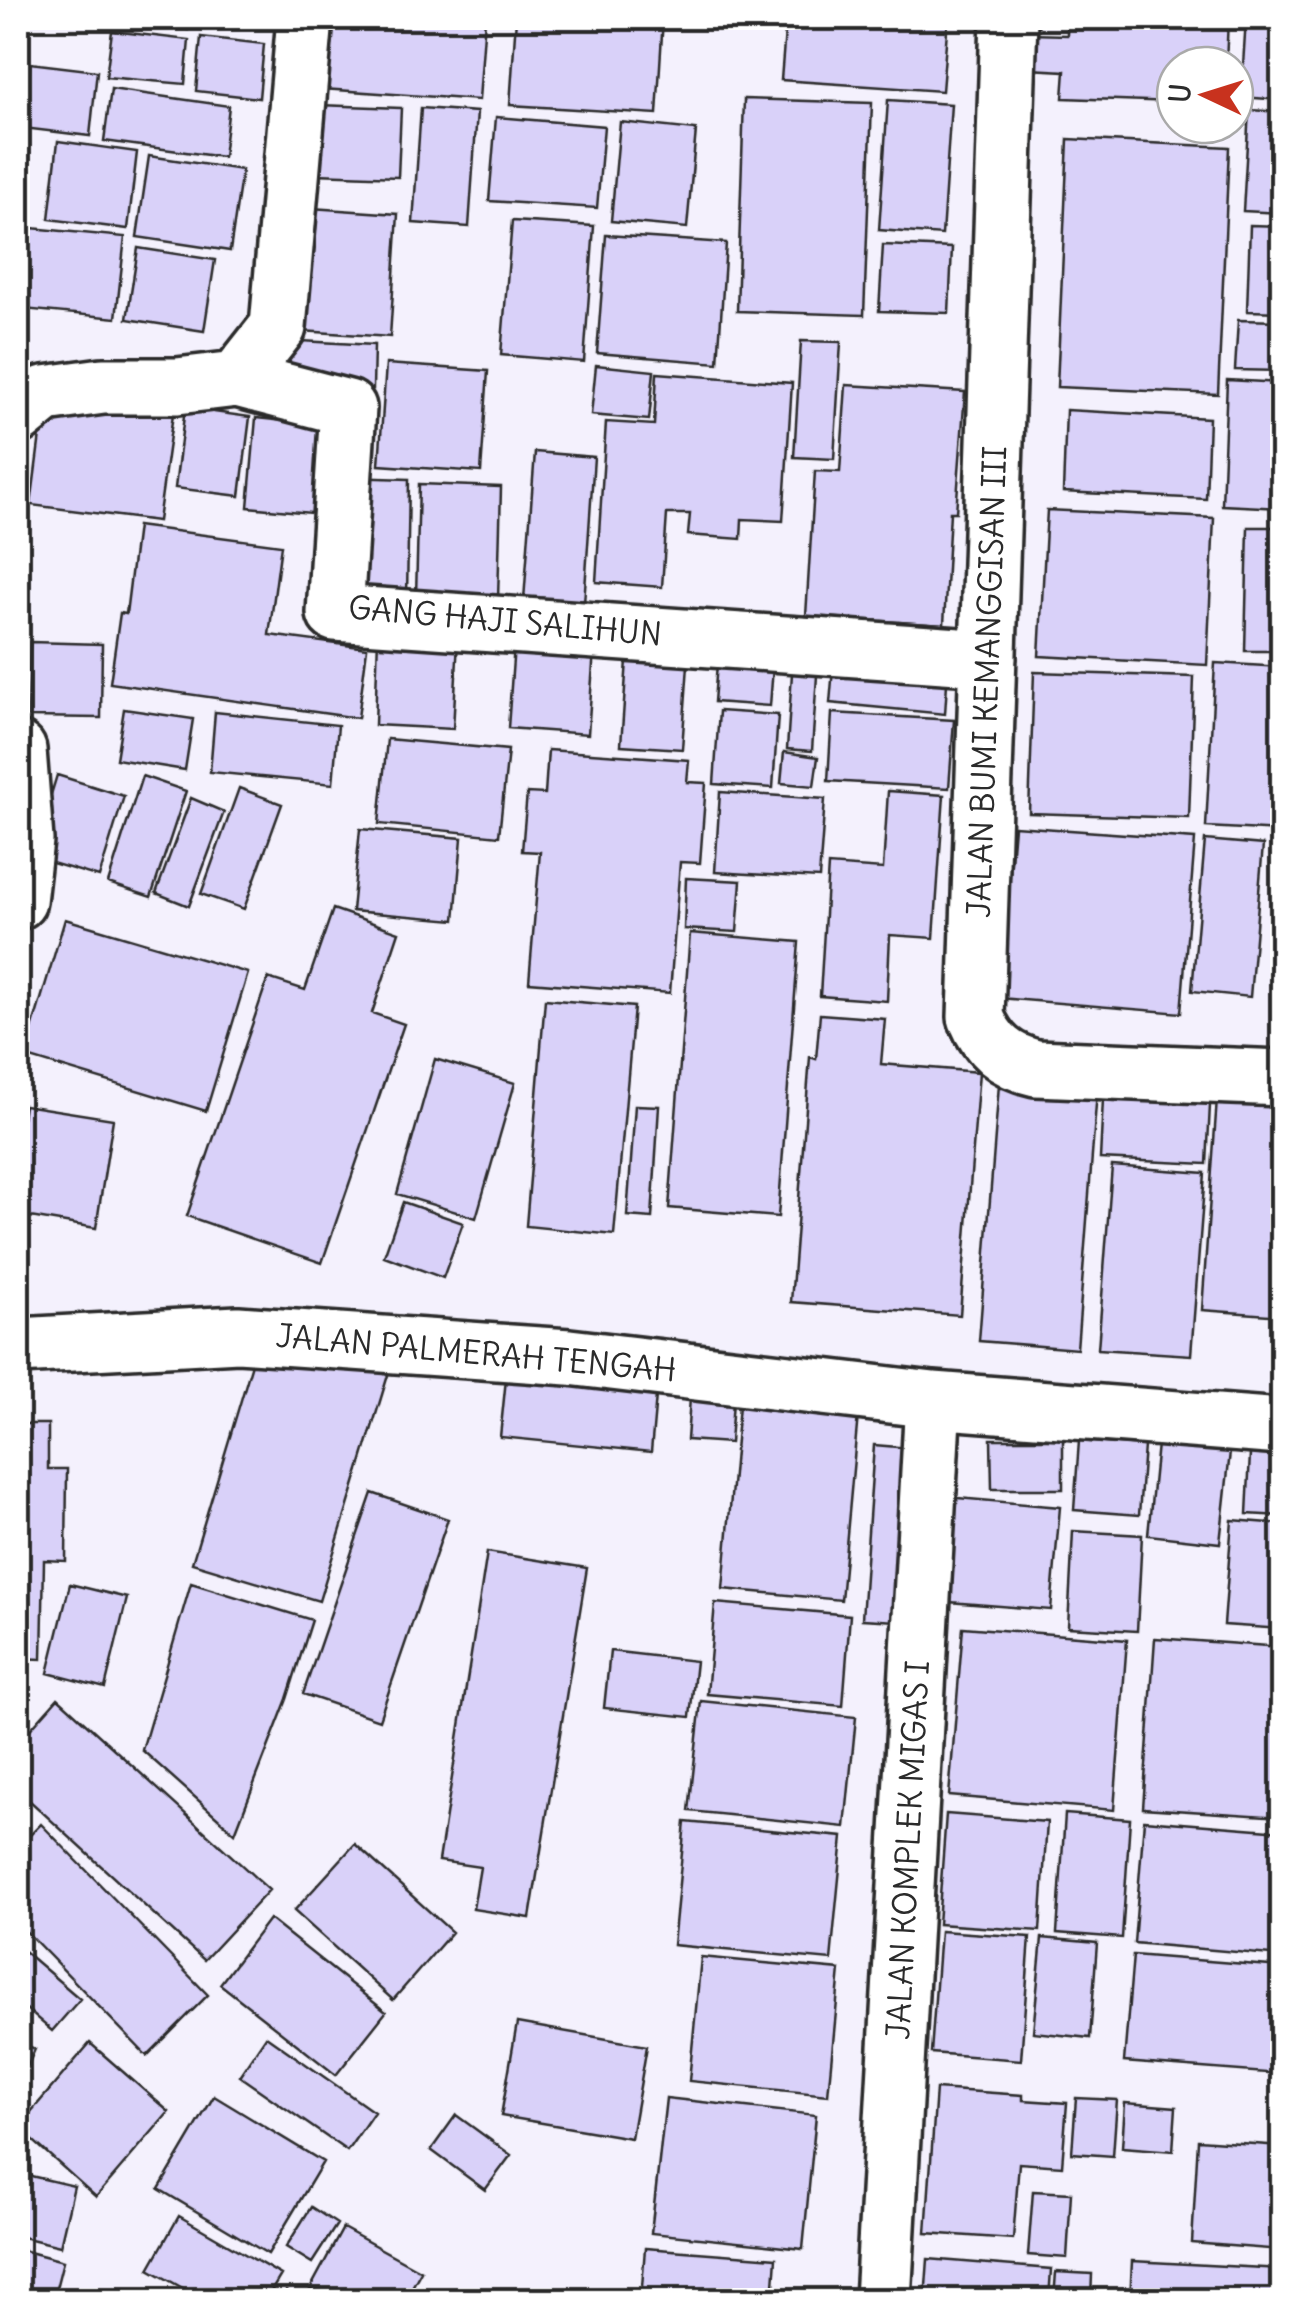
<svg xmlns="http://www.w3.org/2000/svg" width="1300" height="2318" font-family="Delius,sans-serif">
  <rect width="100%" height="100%" fill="#f4f1fd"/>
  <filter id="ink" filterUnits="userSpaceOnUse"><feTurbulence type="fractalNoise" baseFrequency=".01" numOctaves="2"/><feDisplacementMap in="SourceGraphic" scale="20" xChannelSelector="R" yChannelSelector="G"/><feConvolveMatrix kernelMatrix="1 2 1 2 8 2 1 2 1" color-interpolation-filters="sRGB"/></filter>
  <g filter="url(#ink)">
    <path fill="#d9d1f9" stroke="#2b2b2b" stroke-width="2.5" d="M 18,18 L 24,18 L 18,67 Z
      M 79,18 L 190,18 L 188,30 L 78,22 Z
      M 328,18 L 485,18 L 479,100 L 323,89 Z
      M 516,18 L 663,18 L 657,114 L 510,105 Z
      M 786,18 L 948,18 L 942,91 L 781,80 Z
      M 1067,18 L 1228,18 L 1226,65 L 1175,65 L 1175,102 L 1063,98 L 1065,71 L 1029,69 L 1030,34 L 1067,35 Z
      M 1246,18 L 1282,18 L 1282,100 L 1241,97 Z
      M 112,31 L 189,40 L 185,84 L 106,77 Z
      M 201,37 L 264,44 L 259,98 L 196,91 Z
      M 30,63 L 97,71 L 90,136 L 23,128 Z
      M 111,89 L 229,106 L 223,157 L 104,141 Z
      M 744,99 L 872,103 L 864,315 L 737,311 Z
      M 888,100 L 951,104 L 942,235 L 879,230 Z
      M 318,105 L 401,108 L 398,177 L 316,174 Z
      M 421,108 L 477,112 L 469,227 L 413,223 Z
      M 1249,110 L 1282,112 L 1282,213 L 1243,211 Z
      M 496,117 L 604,126 L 597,208 L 489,201 Z
      M 620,122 L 696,130 L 687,228 L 611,221 Z
      M 1068,139 L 1229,147 L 1218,394 L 1057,387 Z
      M 58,141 L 137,152 L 128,229 L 49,219 Z
      M 149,156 L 242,170 L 230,251 L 137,237 Z
      M 311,208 L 398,214 L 390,337 L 302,331 Z
      M 512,221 L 594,226 L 584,362 L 501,355 Z
      M 1250,225 L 1282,226 L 1282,312 L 1247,311 Z
      M 31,228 L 125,237 L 116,318 L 23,309 Z
      M 606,235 L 726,243 L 718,363 L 597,353 Z
      M 883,245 L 952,248 L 949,313 L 879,311 Z
      M 138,248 L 215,260 L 204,331 L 127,319 Z
      M 1238,320 L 1282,321 L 1282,371 L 1235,370 Z
      M 282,340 L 374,345 L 373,389 L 279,383 Z
      M 801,341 L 841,342 L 834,459 L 794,457 Z
      M 386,364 L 488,371 L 481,472 L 379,465 Z
      M 596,365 L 654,371 L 649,420 L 591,415 Z
      M 657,373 L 792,383 L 783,521 L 742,519 L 741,539 L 688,535 L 690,514 L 667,514 L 662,587 L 596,582 L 606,422 L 654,425 Z
      M 1227,380 L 1282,383 L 1282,508 L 1222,505 Z
      M 846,385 L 965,392 L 956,512 L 950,512 L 944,625 L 806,616 L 815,471 L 840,472 Z
      M 45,396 L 173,414 L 158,521 L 31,505 Z
      M 185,408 L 250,417 L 240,496 L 175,488 Z
      M 1066,410 L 1209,418 L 1206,499 L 1063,492 Z
      M 256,418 L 342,427 L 332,515 L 248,507 Z
      M 535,452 L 594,457 L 584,604 L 524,600 Z
      M 346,477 L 409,479 L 407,598 L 343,596 Z
      M 419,484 L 501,487 L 498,600 L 416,596 Z
      M 1047,510 L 1214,518 L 1207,665 L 1039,656 Z
      M 137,526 L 281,545 L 269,635 L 367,648 L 358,718 L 110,683 L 120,613 L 126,614 Z
      M 1248,527 L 1282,527 L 1282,651 L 1245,651 Z
      M 378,636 L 458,641 L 453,729 L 375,725 Z
      M 30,642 L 102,644 L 101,718 L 28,717 Z
      M 514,645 L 594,650 L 588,734 L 508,728 Z
      M 628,646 L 689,651 L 682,749 L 621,745 Z
      M 718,650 L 774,654 L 770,706 L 714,702 Z
      M 834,657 L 948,668 L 945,714 L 830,703 Z
      M 793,658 L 818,660 L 812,751 L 787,749 Z
      M 1215,663 L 1282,667 L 1282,831 L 1206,827 Z
      M 1034,672 L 1194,677 L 1189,818 L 1029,813 Z
      M 124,709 L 193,719 L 185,770 L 116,759 Z
      M 719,711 L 778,715 L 773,788 L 714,784 Z
      M 215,712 L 338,725 L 333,784 L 210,772 Z
      M 832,713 L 954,720 L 949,788 L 828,781 Z
      M 387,739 L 508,750 L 499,836 L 379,824 Z
      M 548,750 L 689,760 L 687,782 L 706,783 L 700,863 L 680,862 L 670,993 L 529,982 L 540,852 L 522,851 L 527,793 L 545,794 Z
      M 784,752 L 818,757 L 814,786 L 781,783 Z
      M 57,775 L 124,796 L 99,877 L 32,857 Z
      M 142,776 L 186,791 L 151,897 L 108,883 Z
      M 239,788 L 282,804 L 244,909 L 201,894 Z
      M 888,791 L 944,795 L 934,938 L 890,935 L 887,1001 L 820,996 L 828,865 L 883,869 Z
      M 720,792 L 825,799 L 819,878 L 715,872 Z
      M 191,798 L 224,812 L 189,906 L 156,893 Z
      M 1014,826 L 1195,839 L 1181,1013 L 1000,998 Z
      M 360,829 L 462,838 L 455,920 L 352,911 Z
      M 1205,840 L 1263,845 L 1250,997 L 1192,991 Z
      M 1279,844 L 1282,844 L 1282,972 L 1272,972 Z
      M 686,878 L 741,881 L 737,932 L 684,929 Z
      M 333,909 L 399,932 L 372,1013 L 404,1024 L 322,1263 L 187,1216 L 268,978 L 305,990 Z
      M 65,919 L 248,973 L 206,1111 L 24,1056 Z
      M 690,933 L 799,942 L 778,1217 L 669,1208 Z
      M 545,999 L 634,1007 L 614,1235 L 526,1226 Z
      M 820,1014 L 885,1019 L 881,1064 L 979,1072 L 960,1315 L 791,1302 L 810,1057 L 816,1059 Z
      M 435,1059 L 515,1083 L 476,1218 L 397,1194 Z
      M 1104,1079 L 1211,1085 L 1207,1164 L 1100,1159 Z
      M 999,1084 L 1097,1091 L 1077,1349 L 979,1341 Z
      M 1218,1085 L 1282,1089 L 1282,1316 L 1202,1310 Z
      M 24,1105 L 113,1119 L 96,1228 L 18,1215 L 18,1148 Z
      M 635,1105 L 659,1106 L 652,1218 L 627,1216 Z
      M 1112,1166 L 1205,1173 L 1191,1355 L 1098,1349 Z
      M 403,1202 L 463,1223 L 443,1278 L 384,1256 Z
      M 260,1337 L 388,1375 L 319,1601 L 192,1563 Z
      M 508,1359 L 658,1373 L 651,1452 L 500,1437 Z
      M 741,1382 L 860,1393 L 841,1600 L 723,1589 Z
      M 691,1384 L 734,1387 L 730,1443 L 687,1440 Z
      M 18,1424 L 48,1424 L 48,1469 L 67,1469 L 66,1561 L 44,1560 L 42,1659 L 18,1658 Z
      M 1251,1434 L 1282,1436 L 1282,1516 L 1247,1514 Z
      M 991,1439 L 1063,1439 L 1063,1489 L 992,1489 Z
      M 1079,1441 L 1144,1446 L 1139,1515 L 1074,1510 Z
      M 1157,1444 L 1230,1452 L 1220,1543 L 1148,1535 Z
      M 874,1445 L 909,1448 L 897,1621 L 862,1619 Z
      M 372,1493 L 448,1519 L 379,1720 L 303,1694 Z
      M 946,1497 L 1060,1507 L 1051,1610 L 936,1601 Z
      M 1232,1520 L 1282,1524 L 1282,1629 L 1224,1625 Z
      M 1073,1531 L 1142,1535 L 1137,1631 L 1068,1627 Z
      M 487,1552 L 587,1568 L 530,1918 L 473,1909 L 480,1867 L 439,1861 Z
      M 191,1583 L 312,1620 L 287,1699 L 235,1833 L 142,1750 Z
      M 70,1584 L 127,1598 L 105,1688 L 48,1673 Z
      M 715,1603 L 850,1615 L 843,1706 L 707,1694 Z
      M 963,1627 L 1127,1640 L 1114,1810 L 949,1796 Z
      M 1155,1638 L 1282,1647 L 1282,1817 L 1143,1808 Z
      M 610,1651 L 696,1661 L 690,1717 L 604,1708 Z
      M 58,1698 L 269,1890 L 204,1960 L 18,1790 L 18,1743 Z
      M 701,1701 L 856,1717 L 845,1827 L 689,1811 Z
      M 946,1814 L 1047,1822 L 1040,1931 L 938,1924 Z
      M 1065,1814 L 1130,1819 L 1122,1938 L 1057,1933 Z
      M 1144,1820 L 1282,1831 L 1282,1956 L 1134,1943 Z
      M 685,1822 L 843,1837 L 831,1960 L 673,1945 Z
      M 41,1824 L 208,1995 L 147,2056 L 18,1923 L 18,1847 Z
      M 355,1844 L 452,1932 L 393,2000 L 294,1911 Z
      M 269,1919 L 386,2012 L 336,2075 L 220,1984 Z
      M 940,1931 L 1030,1937 L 1021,2060 L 931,2053 Z
      M 1042,1938 L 1097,1943 L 1090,2038 L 1033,2032 Z
      M 18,1946 L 80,1999 L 52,2031 L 18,2002 Z
      M 1133,1955 L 1282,1967 L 1279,2074 L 1124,2062 Z
      M 701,1957 L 840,1970 L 828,2095 L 689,2081 Z
      M 517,2023 L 647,2046 L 631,2138 L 501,2116 Z
      M 266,2036 L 374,2112 L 347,2151 L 239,2076 Z
      M 18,2041 L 35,2049 L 18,2088 Z
      M 90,2043 L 169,2112 L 96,2197 L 18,2127 Z
      M 936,2089 L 1023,2095 L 1023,2100 L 1067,2103 L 1062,2166 L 1019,2163 L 1013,2239 L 926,2233 Z
      M 214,2096 L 323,2162 L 268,2254 L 159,2189 Z
      M 666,2098 L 816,2115 L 803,2249 L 651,2233 Z
      M 1076,2098 L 1117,2100 L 1113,2156 L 1072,2153 Z
      M 1125,2103 L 1176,2107 L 1173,2151 L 1122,2147 Z
      M 456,2115 L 511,2155 L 485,2190 L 431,2150 Z
      M 1198,2140 L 1282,2146 L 1282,2250 L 1192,2243 Z
      M 18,2173 L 74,2186 L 60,2246 L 18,2236 Z
      M 1033,2191 L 1071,2193 L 1067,2258 L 1028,2255 Z
      M 311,2207 L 337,2224 L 312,2263 L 286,2247 Z
      M 179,2216 L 281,2275 L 266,2300 L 204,2300 L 149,2269 Z
      M 343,2228 L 421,2271 L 405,2300 L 332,2300 L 310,2289 Z
      M 645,2248 L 776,2258 L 773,2300 L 641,2300 Z
      M 18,2249 L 63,2261 L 53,2300 L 18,2300 Z
      M 928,2259 L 1051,2269 L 1049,2300 L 925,2300 Z
      M 1132,2261 L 1282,2269 L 1282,2300 L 1130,2300 Z
      M 1056,2272 L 1092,2274 L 1091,2300 L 1054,2300 Z
      M 286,2291 L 304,2300 L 281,2300 Z"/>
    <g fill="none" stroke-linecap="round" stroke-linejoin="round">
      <defs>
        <path id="minor" d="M 1009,18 L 976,1017 C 988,1046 1005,1061 1036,1068 L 1282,1078
          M 237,379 L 278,327 L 305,18
          M 18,416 L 45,394 L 103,386 L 177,386 L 237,379 L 348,408 L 335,613 L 988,658
          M 18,750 L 25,840 L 18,901
          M 18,1346 L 238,1334 L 569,1357 L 933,1400 L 1282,1427
          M 883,2300 L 933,1400"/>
      </defs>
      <use href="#minor" stroke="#2b2b2b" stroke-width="62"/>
      <use href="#minor" stroke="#fff" stroke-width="55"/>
    </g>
  </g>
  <g text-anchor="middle" stroke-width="10" stroke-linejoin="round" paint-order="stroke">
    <g font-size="32" fill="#2b2b2b" stroke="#fff">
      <text transform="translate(505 621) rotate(5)" y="11">GANG HAJI SALIHUN</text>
      <text transform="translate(987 682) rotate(-88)" y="11">JALAN BUMI KEMANGGISAN III</text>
      <text transform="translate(476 1353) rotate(5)" y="11">JALAN PALMERAH TENGAH</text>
      <text transform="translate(908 1850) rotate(-87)" y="11">JALAN KOMPLEK MIGAS I</text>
    </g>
  </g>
  <rect width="1300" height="2318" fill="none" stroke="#fff" stroke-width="60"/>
  <rect x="30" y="30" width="1240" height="2258" fill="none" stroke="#2b2b2b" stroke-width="4" filter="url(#ink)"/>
  <g transform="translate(1205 95) rotate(274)"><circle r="48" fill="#ffffff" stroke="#aaaaaa" stroke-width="2.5"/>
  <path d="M0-8L18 38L0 25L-18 38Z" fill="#c8321e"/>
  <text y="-15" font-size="28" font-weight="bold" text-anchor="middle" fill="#2b2b2b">U</text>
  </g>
</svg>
